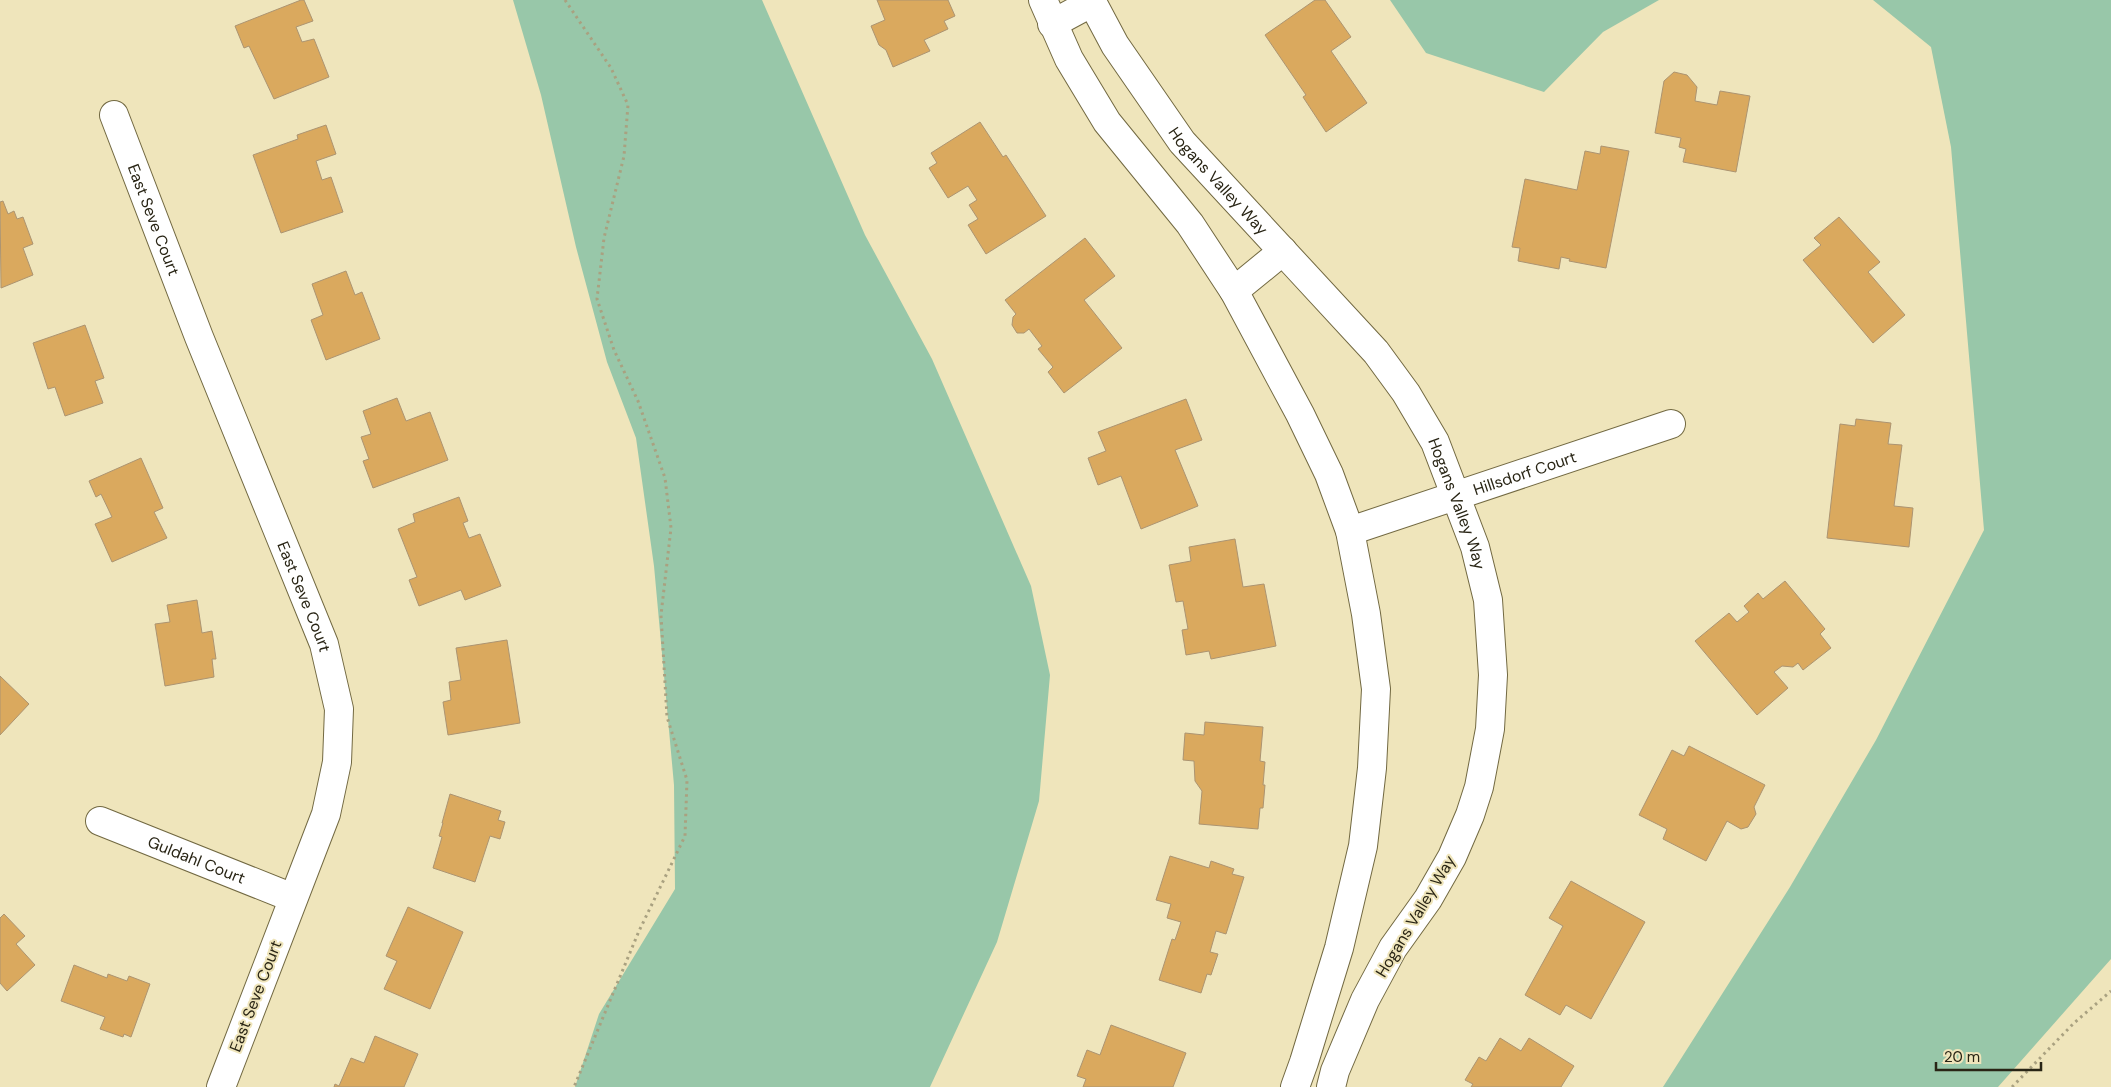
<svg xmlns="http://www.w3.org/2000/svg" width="2111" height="1087" font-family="'DM Sans',sans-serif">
  <rect width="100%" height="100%" fill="#efe5bb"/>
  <path fill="#98c7a9" d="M 513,0 L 762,0 L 865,235 L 932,359 L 1031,586 L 1050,675 L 1039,801 L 997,942 L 930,1087 L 575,1087 L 599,1014 L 675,889 L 674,785 L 654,566 L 636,438 L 607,362 L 576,247 L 541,95 Z
    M 1390,0 L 1659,0 L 1603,32 L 1544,92 L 1426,53 Z
    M 1873,0 L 2111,0 L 2111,959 L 1998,1087 L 1663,1087 L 1790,887 L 1876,740 L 1984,530 L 1951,147 L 1931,47 Z"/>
  <path fill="#daa95e" stroke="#ac9471" d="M 301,0 L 304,0 L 313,21 L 296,27 L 302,42 L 314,39 L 329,77 L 274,99 L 249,46 L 244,48 L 235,26 Z
    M 877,0 L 948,0 L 955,16 L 944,21 L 948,29 L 924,40 L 930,51 L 893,67 L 886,50 L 879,45 L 871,26 L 885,20 Z
    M 1315,0 L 1325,0 L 1351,37 L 1331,51 L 1367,103 L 1326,132 L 1303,97 L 1306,95 L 1265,35 Z
    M 1674,72 L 1687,75 L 1697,87 L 1695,101 L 1717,105 L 1720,91 L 1750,96 L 1736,172 L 1683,162 L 1686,149 L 1679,147 L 1681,138 L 1655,133 L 1664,81 Z
    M 980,122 L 1003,157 L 1006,155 L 1046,216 L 986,254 L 968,225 L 978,219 L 969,205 L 977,200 L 968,186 L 948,198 L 929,168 L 937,163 L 931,153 Z
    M 326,125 L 336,154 L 316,161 L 322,180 L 331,177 L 343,212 L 281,233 L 253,155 L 298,139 L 297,135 Z
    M 1601,146 L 1629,151 L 1606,268 L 1569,261 L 1570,259 L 1561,257 L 1559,269 L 1518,261 L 1520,248 L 1512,247 L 1525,179 L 1577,190 L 1585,151 L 1600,154 Z
    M 3,201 L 8,214 L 14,211 L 17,219 L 23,217 L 33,244 L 23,248 L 33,275 L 1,288 L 0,202 Z
    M 1839,217 L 1880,262 L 1868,272 L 1905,315 L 1873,343 L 1803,260 L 1821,245 L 1814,238 Z
    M 1085,238 L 1115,276 L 1084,300 L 1122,348 L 1064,393 L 1048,372 L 1053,367 L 1038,349 L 1042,346 L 1029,329 L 1024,333 L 1017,333 L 1012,325 L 1013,317 L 1016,314 L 1005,300 Z
    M 346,271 L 355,295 L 362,292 L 380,339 L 326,360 L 311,320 L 323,315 L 312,284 Z
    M 85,325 L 104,378 L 95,381 L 103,403 L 65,416 L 55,387 L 48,389 L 33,343 Z
    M 397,398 L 406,421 L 430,412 L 448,460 L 373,488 L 363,461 L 369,459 L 361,437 L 371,434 L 363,411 Z
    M 1186,399 L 1202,440 L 1175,450 L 1198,506 L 1141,529 L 1121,476 L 1098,485 L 1088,458 L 1106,451 L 1098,432 Z
    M 1856,419 L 1891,423 L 1888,444 L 1902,445 L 1894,506 L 1913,508 L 1909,547 L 1827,538 L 1840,424 L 1855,426 Z
    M 141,458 L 163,508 L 154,512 L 167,538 L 112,562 L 95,524 L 112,517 L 101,494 L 96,497 L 89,481 Z
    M 459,497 L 468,521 L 463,523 L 469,538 L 480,534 L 501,586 L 465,600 L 461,590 L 419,606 L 409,580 L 417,577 L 398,529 L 415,522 L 413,514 Z
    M 1235,539 L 1243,587 L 1264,584 L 1276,646 L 1211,659 L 1209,651 L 1186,655 L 1182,630 L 1188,629 L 1183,601 L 1176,602 L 1169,565 L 1191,561 L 1189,547 Z
    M 1785,581 L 1825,629 L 1820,634 L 1831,648 L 1803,670 L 1798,663 L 1793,667 L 1782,666 L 1774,672 L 1788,688 L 1757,715 L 1695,641 L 1729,613 L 1737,622 L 1749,612 L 1744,606 L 1758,593 L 1763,599 Z
    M 197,600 L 202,633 L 212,631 L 216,659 L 212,659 L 214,677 L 165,686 L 155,624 L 170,622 L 167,605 Z
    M 507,640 L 520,723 L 448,735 L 443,702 L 451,700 L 449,682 L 461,680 L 456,648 Z
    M 0,676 L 29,704 L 0,735 Z
    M 1205,722 L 1263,727 L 1260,761 L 1265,762 L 1263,785 L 1265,785 L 1263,808 L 1260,808 L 1258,829 L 1199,824 L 1202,791 L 1195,781 L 1194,761 L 1183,760 L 1185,733 L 1204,735 Z
    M 1689,746 L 1765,785 L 1754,807 L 1756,814 L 1748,827 L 1741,829 L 1727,821 L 1706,861 L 1663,839 L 1667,829 L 1639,815 L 1672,750 L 1684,756 Z
    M 450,794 L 501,811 L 498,820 L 505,822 L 500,839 L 490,836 L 475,882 L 433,868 L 442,837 L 439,836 L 443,823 L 442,823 Z
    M 1170,856 L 1209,868 L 1211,861 L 1234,869 L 1232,874 L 1244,877 L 1226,934 L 1216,931 L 1210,952 L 1218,954 L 1211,975 L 1207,974 L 1201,993 L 1159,980 L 1172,939 L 1175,940 L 1181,922 L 1167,918 L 1171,904 L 1156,900 Z
    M 1571,881 L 1645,922 L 1591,1019 L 1566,1005 L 1560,1015 L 1525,995 L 1563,926 L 1549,918 Z
    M 408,907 L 463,932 L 430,1009 L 384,989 L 397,961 L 386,956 Z
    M 4,914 L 25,936 L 16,944 L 35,965 L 7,991 L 0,983 L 0,918 Z
    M 74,965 L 107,978 L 108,974 L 127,981 L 129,976 L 150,984 L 131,1037 L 124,1034 L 123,1037 L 100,1029 L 105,1017 L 61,1001 Z
    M 1111,1025 L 1186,1053 L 1173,1087 L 1083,1087 L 1086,1079 L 1077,1076 L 1087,1050 L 1100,1055 Z
    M 375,1036 L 418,1054 L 404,1087 L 334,1087 L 335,1084 L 339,1086 L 351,1058 L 364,1063 Z
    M 1500,1038 L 1521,1051 L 1529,1038 L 1574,1066 L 1561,1087 L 1471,1087 L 1473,1084 L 1465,1080 L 1479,1057 L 1486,1061 Z"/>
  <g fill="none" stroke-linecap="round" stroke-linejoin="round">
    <defs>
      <g id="street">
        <path d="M 1043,0 L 1069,59 L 1107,122 L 1190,224 L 1234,291 L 1300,414 L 1329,474 L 1350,531 L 1366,614 L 1376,689 L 1372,768 L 1363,846 L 1339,948 L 1304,1062 L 1295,1087"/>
        <path id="s1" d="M 1091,0 L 1115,45 L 1182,142 L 1376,352 L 1406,393 L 1435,442 L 1475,547 L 1488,600 L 1493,675 L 1490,729 L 1479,787 L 1470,815 L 1452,857 L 1428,899 L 1393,948 L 1365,1000 L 1335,1071 L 1331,1087"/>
        <path d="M 1052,24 L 1091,3"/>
        <path id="s2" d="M 114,115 L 199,337 L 324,644 L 339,709 L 337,762 L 326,814 L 221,1087"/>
        <path d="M 1234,291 L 1283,251"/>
        <path id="s3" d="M 1350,531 L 1671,424"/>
        <path id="s4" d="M 100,821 L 293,898"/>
      </g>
    </defs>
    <use href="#street" stroke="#726942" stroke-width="30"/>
    <path stroke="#a9a180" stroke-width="3" stroke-dasharray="2.5 4" stroke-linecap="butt" d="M 565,0 L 611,68 L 628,105 L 624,156 L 604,238 L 597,299 L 614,350 L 638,401 L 665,478 L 671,528 L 661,615 L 667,717 L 687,780 L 685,836 L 639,931 L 574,1087
      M 2012,1087 L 2074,1023 L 2111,991"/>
    <use href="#street" stroke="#fff" stroke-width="28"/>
  </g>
  <g text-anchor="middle" stroke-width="4" stroke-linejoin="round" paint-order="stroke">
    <g font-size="16" fill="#292515" stroke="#efe5bb">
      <text dy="6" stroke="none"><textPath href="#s1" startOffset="222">Hogans Valley Way</textPath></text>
      <text dy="6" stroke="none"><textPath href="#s2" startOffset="112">East Seve Court</textPath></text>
      <text dy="6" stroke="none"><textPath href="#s3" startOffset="184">Hillsdorf Court</textPath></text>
      <text dy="6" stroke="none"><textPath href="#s1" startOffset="628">Hogans Valley Way</textPath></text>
      <text dy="6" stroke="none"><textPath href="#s2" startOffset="518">East Seve Court</textPath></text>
      <text dy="6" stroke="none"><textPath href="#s4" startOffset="104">Guldahl Court</textPath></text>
      <text transform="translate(1415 916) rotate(-59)" y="6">Hogans Valley Way</text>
      <text transform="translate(255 996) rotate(-69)" y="6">East Seve Court</text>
    </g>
  </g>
  <path d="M1936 1062v8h105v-8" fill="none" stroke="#292515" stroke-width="2.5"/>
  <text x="1944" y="1062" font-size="15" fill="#292515" stroke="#efe5bb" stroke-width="4" paint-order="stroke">20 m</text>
</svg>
